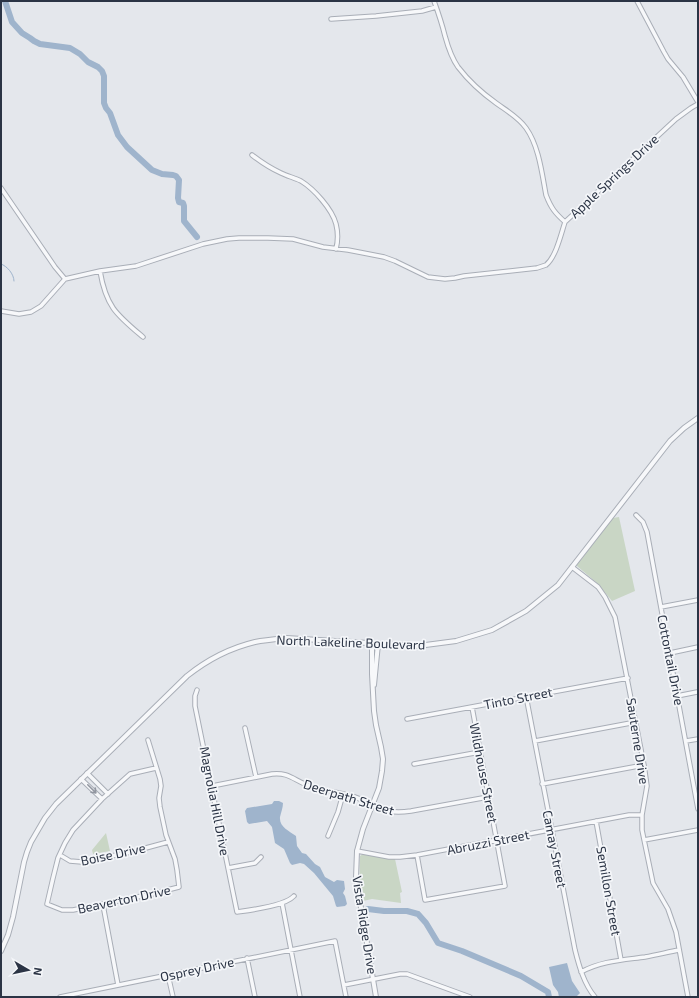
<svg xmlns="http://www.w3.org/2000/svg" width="699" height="998" font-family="'Exo 2',sans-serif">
  <rect width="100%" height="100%" fill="#e4e7ec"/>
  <path fill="#c9d6c5" d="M 619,517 L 635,591 L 612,601 L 597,583 L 577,566 L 577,564 L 613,518 Z
    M 106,833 L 110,851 L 93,854 L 92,850 Z
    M 363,854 L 395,859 L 402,892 L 400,893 L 401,903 L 372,899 L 363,901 C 360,886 359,871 360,856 Z"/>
  <path fill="#9fb4cc" d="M 274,801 L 279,801 L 283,803 C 283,808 281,812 280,817 C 279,827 289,831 296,836 L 297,846 L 302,853 L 306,854 L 315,864 L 320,867 L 325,877 L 334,882 L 337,880 L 344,881 L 345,889 L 343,893 L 345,896 L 347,904 L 345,906 L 337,907 L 336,906 L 333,896 L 314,873 L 304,864 L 300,863 L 292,865 L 290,863 L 284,849 L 275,843 L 272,827 L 267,821 L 249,824 L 247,822 L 245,811 L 247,808 L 272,804 Z
    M 567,963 L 572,981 L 580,993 L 576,997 L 559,997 L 558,992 L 553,985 L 549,967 Z"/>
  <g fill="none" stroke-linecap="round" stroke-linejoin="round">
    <path stroke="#9fb4cc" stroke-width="1" d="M 1,264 C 7,266 14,274 14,281"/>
    <path stroke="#9fb4cc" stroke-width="6" d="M 5,1 L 12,22 L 22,33 L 30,38 L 34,41 L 40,44 L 70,48 L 80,54 L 88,62 L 98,67 L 102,71 L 104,76 L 104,103 L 106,108 L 110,113 L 118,135 L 127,147 L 152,170 L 162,174 L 173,175 L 176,176 L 179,180 L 178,198 L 179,202 L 183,203 L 184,206 L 184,221 L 197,237
      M 368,909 L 384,911 L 407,911 L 418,914 L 426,923 L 438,943 L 462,951 L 521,976 L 548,992 L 549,997"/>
    <defs>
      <path id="minor" d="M 434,1 C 438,12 442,24 445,36 C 448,47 451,57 458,67 C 468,80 482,93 496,103 C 507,111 518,117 526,128 C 539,146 542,174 546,195 C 551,208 555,213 565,222
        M 637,1 L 664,52 L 668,59 L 683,77 L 698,102
        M 331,19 L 376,16 L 422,11 L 436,7
        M 252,155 C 261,162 270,168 281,173 C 287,176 295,178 301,181 C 314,189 332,209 336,224 C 338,232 338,241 336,249
        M 1,188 L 55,267 L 65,279
        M 100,271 C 106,307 117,315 143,337
        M 1,311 L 19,314 L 31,312 L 41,306 L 65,279 L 100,271 L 136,266 L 203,244 L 227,239 L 239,238 L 268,238 L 293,239 L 323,247 L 348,250 L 384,257 L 395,261 L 428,277 L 445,279 L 455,278 L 464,276 L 537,268 C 540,267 543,266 546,265 C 556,257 561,234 565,222 L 676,119 L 691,108 L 698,104
        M 636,515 L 643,522 L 647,532 L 698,809
        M 572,567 L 598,587 L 605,597 L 615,617 L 644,765 L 647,786 L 642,815 L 642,830 L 653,883 L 668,909 L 676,932 L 688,997
        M 661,607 L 698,600
        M 670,653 L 698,647
        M 197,690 L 195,696 L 195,706 L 237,912 C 251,910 285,906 294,896
        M 526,696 L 575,950 C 579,966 584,984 595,997
        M 677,696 L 697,692
        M 407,719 L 628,678
        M 245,728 L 256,777
        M 148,740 L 160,779 L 161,786 L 159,798 L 160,807 L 166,835 L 175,859 L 177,870 L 179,887 L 152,894 L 73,910 L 62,910 L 47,904 L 53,878 L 58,858 L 65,843 L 73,830 L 102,799 L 130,774 L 156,768
        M 535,741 L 636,722
        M 686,741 L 698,739
        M 414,764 L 480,752
        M 87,773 L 108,794
        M 81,779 L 102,799
        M 542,784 L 644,765
        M 212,786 L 272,774 C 288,772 294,780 307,785 C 321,790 337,792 352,796 C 365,800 376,808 389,811 C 397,813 404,812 411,811 L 488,797
        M 596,821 L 621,960
        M 328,836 L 338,812 L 343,794
        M 644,840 L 698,830
        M 357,851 L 389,857 L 400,857 L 417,855 L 629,815 L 642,815
        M 60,855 L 70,861 L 82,862 L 131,852 L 168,842
        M 417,855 L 425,900 L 505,886 L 472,707
        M 228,868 L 255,863 L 261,857
        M 282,903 L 300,997
        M 103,905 L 118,985
        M 247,958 L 255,997
        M 581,972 C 601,961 623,960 645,957 C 657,955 668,952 679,950
        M 168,975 L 173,997
        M 344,985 L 400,974 L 407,974 L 470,997
        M 60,997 L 335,941 L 346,997"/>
      <path id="tertiary" d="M 372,643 L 372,674 L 374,711 L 376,725 L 381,747 L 383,759 L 382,771 L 379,788 L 363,829 L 357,851 L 356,878 L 376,997
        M 374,685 L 378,644
        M 1,951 L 8,935 L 13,917 L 24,862 L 27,852 L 31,842 L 45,818 L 56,804 L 187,676 C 207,660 230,648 255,642 C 265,640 276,639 286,638 L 418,646 L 456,641 L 492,630 L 526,611 L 558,585 L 670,441 L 684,428 L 698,418"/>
    </defs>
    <use href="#minor" stroke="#a9aeb7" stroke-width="5.5"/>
    <use href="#tertiary" stroke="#a9aeb7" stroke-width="6"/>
    <use href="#minor" stroke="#f7f8fa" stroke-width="3.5"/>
    <use href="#tertiary" stroke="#f7f8fa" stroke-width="4"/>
  </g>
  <defs><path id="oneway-shaft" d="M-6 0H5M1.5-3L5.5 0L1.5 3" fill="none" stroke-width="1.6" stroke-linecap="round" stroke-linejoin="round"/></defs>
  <use stroke="#9196a0" href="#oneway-shaft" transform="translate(92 789) rotate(45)"/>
  <g text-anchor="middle" stroke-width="3.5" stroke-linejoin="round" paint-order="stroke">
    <g font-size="13" fill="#2b3445" stroke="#f4f6f9">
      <text transform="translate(614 176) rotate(-43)" y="5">Apple Springs Drive</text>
      <text transform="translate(351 642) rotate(2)" y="5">North Lakeline Boulevard</text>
      <text transform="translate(671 660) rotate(79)" y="5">Cottontail Drive</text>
      <text transform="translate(518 698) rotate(-11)" y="5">Tinto Street</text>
      <text transform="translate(638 741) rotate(81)" y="5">Sauterne Drive</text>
      <text transform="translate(484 773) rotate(79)" y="5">Wildhouse Street</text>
      <text transform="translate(349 797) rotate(17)" y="5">Deerpath Street</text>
      <text transform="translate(215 801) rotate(79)" y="5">Magnolia Hill Drive</text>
      <text transform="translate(488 842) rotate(-11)" y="5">Abruzzi Street</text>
      <text transform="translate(555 849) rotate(79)" y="5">Camay Street</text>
      <text transform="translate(113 854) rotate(-12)" y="5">Boise Drive</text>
      <text transform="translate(609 891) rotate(80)" y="5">Semillon Street</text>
      <text transform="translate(124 899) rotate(-12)" y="5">Beaverton Drive</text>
      <text transform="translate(365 925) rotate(81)" y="5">Vista Ridge Drive</text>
      <text transform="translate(197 969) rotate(-12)" y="5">Osprey Drive</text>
    </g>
  </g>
  <rect width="699" height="998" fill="none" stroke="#2b3445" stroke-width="4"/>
  <g transform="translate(28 970) rotate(99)" stroke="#f4f6f9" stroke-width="3" paint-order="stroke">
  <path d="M0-3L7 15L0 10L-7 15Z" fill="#2b3445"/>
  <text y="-6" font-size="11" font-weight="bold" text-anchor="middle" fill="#2b3445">N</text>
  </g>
</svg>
